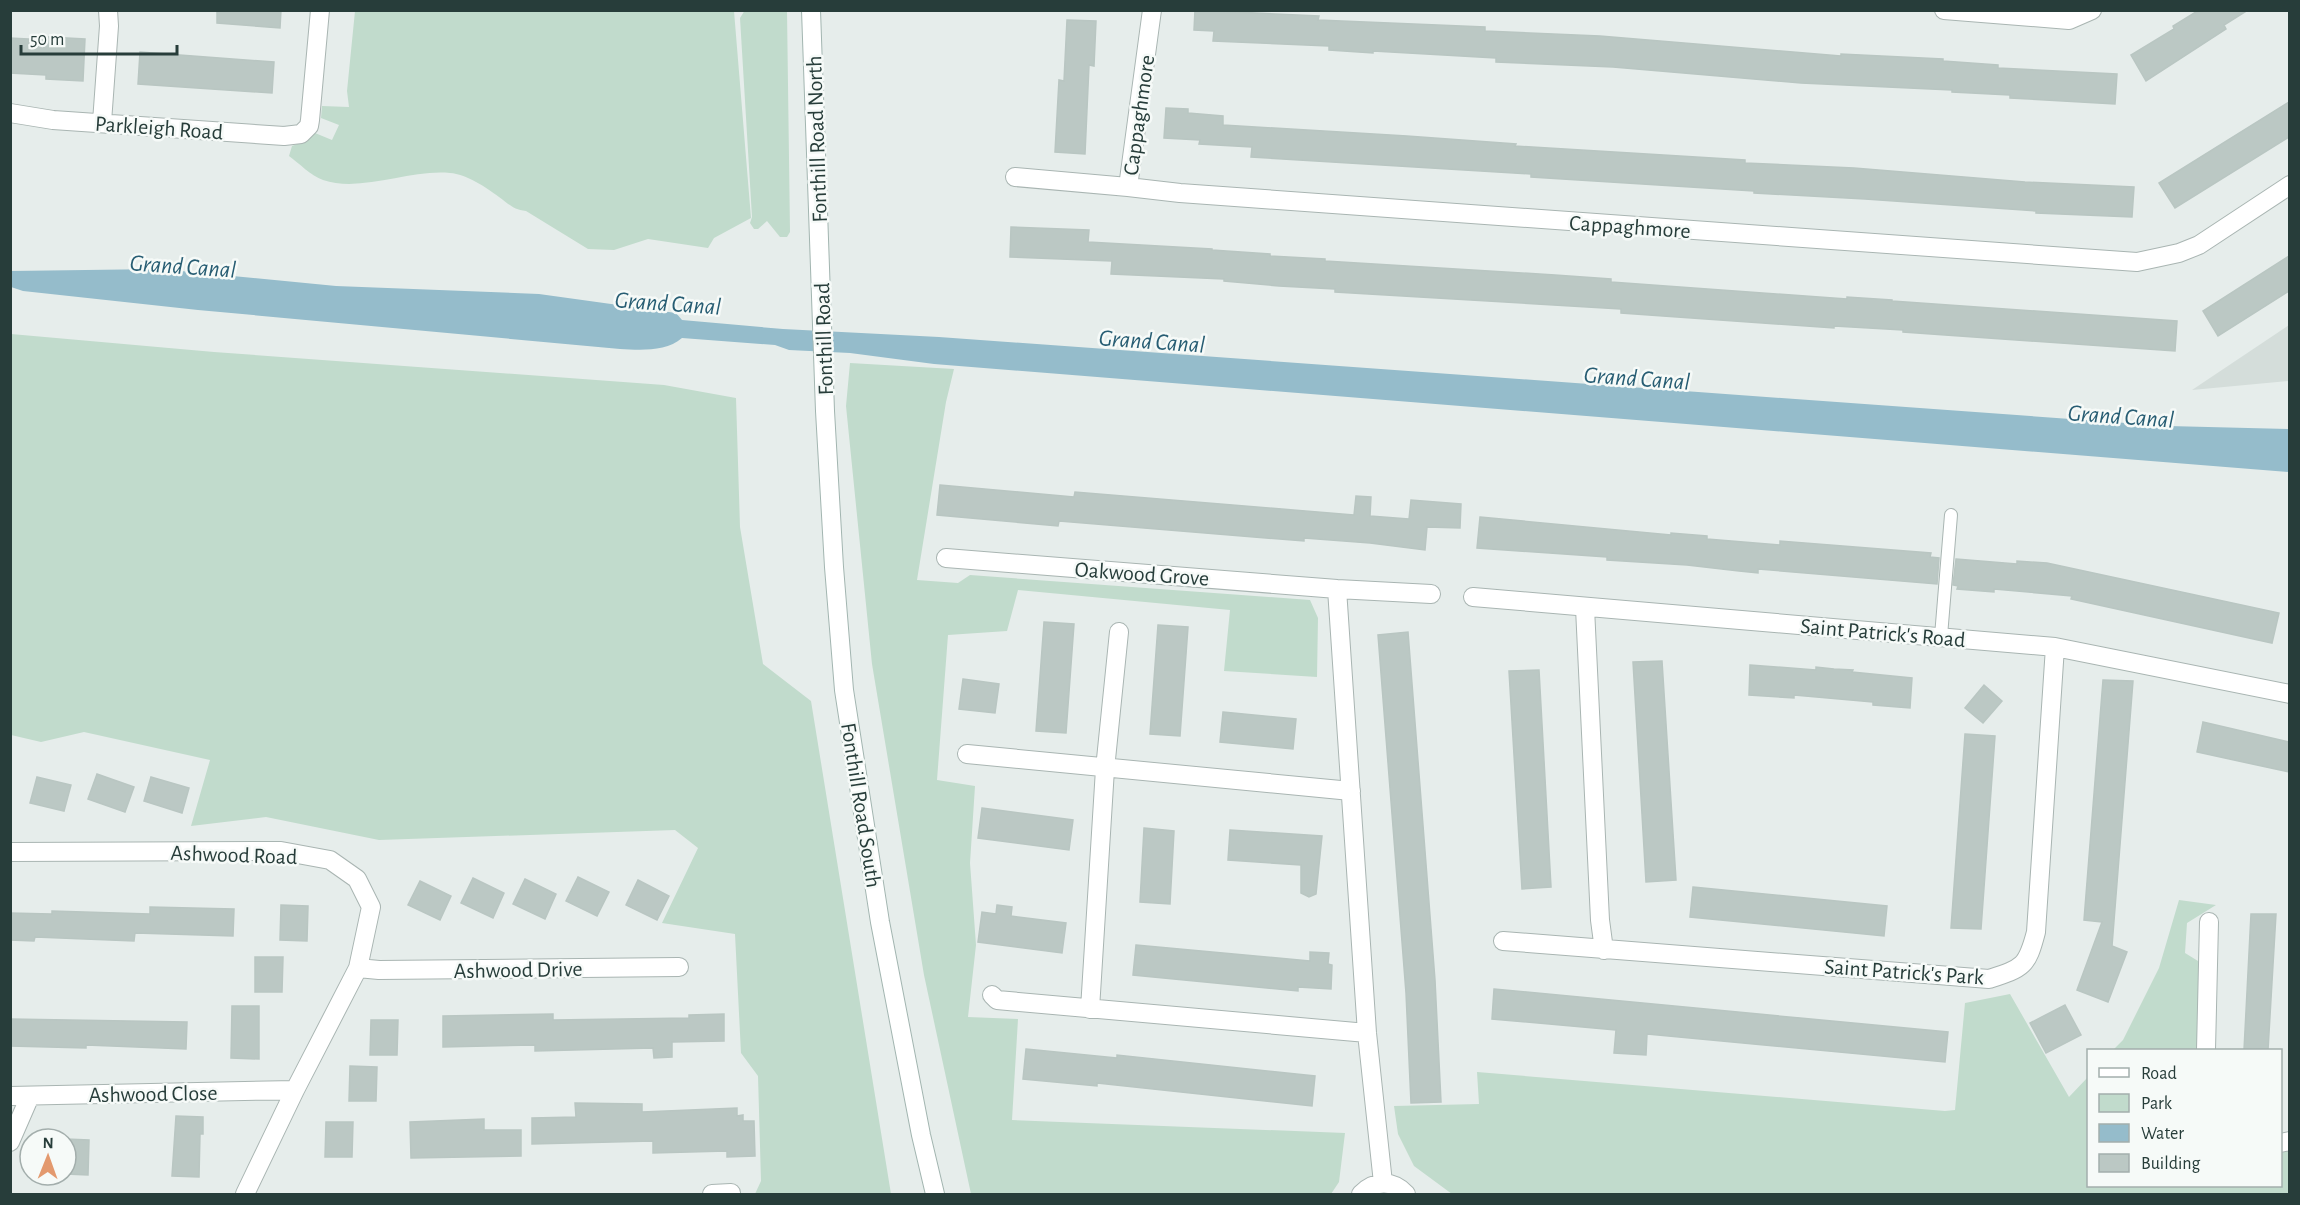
<svg xmlns="http://www.w3.org/2000/svg" width="2300" height="1205" font-family="'Alegreya Sans',sans-serif">
  <rect width="100%" height="100%" fill="#e6edeb"/>
  <path fill="#d4ddda" d="M 2289,325 L 2289,381 L 2192,390 Z"/>
  <path fill="#c1dbcc" d="M 745,10 L 787,11 L 790,232 L 787,237 L 780,237 L 767,221 L 758,229 L 754,229 L 750,223 L 752,217 L 740,18 Z
    M 355,11 L 734,11 L 751,218 L 714,238 L 708,248 L 648,239 L 614,250 L 588,249 L 526,211 C 513,210 509,204 499,197 C 486,187 466,174 450,173 C 410,169 361,193 323,180 C 311,176 299,163 289,156 L 292,146 L 308,140 L 315,133 L 332,140 L 339,125 L 321,118 L 322,106 L 349,107 L 347,91 Z
    M 11,334 L 214,352 L 664,385 L 736,398 L 740,527 L 763,664 L 811,701 L 891,1194 L 755,1194 L 761,1181 L 758,1076 L 741,1053 L 735,934 L 662,923 L 698,848 L 675,830 L 379,840 L 266,817 L 191,826 L 210,760 L 84,732 L 41,742 L 11,735 Z
    M 850,363 L 954,369 L 946,402 L 917,580 L 958,583 L 970,575 L 1310,600 L 1318,618 L 1317,677 L 1224,671 L 1230,610 L 1018,590 L 1007,631 L 948,635 L 937,780 L 975,786 L 970,863 L 976,945 L 968,1017 L 1018,1019 L 1012,1120 L 1345,1133 L 1339,1182 L 1331,1194 L 971,1194 L 924,975 L 872,664 L 846,406 Z
    M 2179,900 L 2216,905 L 2187,923 L 2185,953 L 2198,961 L 2200,973 L 2198,1050 L 2113,1050 L 2123,1040 L 2159,968 Z
    M 2010,994 L 2069,1097 L 2088,1077 L 2088,1186 L 2280,1186 L 2281,1139 L 2289,1137 L 2289,1194 L 1452,1194 L 1414,1166 L 1398,1134 L 1394,1106 L 1479,1104 L 1477,1072 L 1945,1111 L 1955,1110 L 1965,1003 Z"/>
  <path fill="#95bccb" d="M 160,269 L 336,286 L 539,294 L 676,313 L 682,320 L 783,329 L 939,337 L 2168,426 L 2289,429 L 2289,472 L 934,364 L 850,353 L 789,350 L 775,345 L 682,338 C 666,352 640,350 620,349 L 198,310 L 23,291 L 11,287 L 11,271 Z"/>
  <path fill="#bbc8c4" stroke="#b9c6c2" stroke-width="1.5" d="M 217,10 L 281,10 L 280,28 L 217,23 Z
    M 1195,10 L 1319,16 L 1318,20 L 1485,27 L 1485,31 L 1600,36 L 1841,56 L 1841,54 L 1943,59 L 1943,61 L 1998,65 L 1998,68 L 2117,74 L 2115,104 L 2010,98 L 2010,95 L 1952,92 L 1952,90 L 1801,83 L 1613,67 L 1496,62 L 1496,58 L 1373,51 L 1373,53 L 1329,50 L 1329,46 L 1213,41 L 1214,31 L 1194,30 Z
    M 2199,10 L 2248,10 L 2224,25 L 2226,29 L 2146,81 L 2131,55 L 2174,29 L 2173,26 Z
    M 1067,20 L 1096,21 L 1094,66 L 1089,65 L 1085,154 L 1055,152 L 1059,80 L 1064,81 Z
    M 48,37 L 85,39 L 83,81 L 46,79 L 46,75 L 10,73 L 10,38 L 48,40 Z
    M 140,52 L 274,62 L 272,93 L 138,84 Z
    M 2289,102 L 2289,137 L 2175,208 L 2159,183 Z
    M 1166,108 L 1188,109 L 1188,113 L 1223,116 L 1223,125 L 1407,136 L 1516,144 L 1515,146 L 1745,160 L 1745,163 L 1854,168 L 2025,182 L 2134,187 L 2132,217 L 2036,213 L 2036,211 L 1865,199 L 1754,193 L 1754,191 L 1531,177 L 1531,174 L 1251,157 L 1252,147 L 1199,144 L 1200,140 L 1164,138 Z
    M 1011,227 L 1089,230 L 1088,242 L 1212,249 L 1212,250 L 1270,254 L 1270,256 L 1325,259 L 1325,261 L 1555,275 L 1611,279 L 1611,282 L 1847,299 L 1847,297 L 1892,300 L 1892,301 L 2177,321 L 2175,351 L 1903,332 L 1903,330 L 1834,326 L 1834,328 L 1621,313 L 1621,309 L 1335,292 L 1335,289 L 1279,286 L 1224,281 L 1224,279 L 1111,274 L 1112,261 L 1010,257 Z
    M 2289,256 L 2289,291 L 2218,336 L 2203,311 Z
    M 940,485 L 1074,497 L 1075,492 L 1354,515 L 1356,496 L 1371,497 L 1370,516 L 1409,519 L 1411,500 L 1461,504 L 1460,528 L 1427,527 L 1425,550 L 1370,543 L 1304,538 L 1304,541 L 1059,521 L 1058,526 L 937,515 Z
    M 1480,517 L 1671,535 L 1671,533 L 1707,536 L 1707,539 L 1780,545 L 1780,541 L 1931,553 L 1930,557 L 1939,558 L 1937,584 L 1758,569 L 1758,573 L 1739,571 L 1687,565 L 1607,560 L 1607,557 L 1477,548 Z
    M 1956,559 L 2017,564 L 2017,561 L 2047,563 L 2279,613 L 2272,643 L 2071,599 L 2072,596 L 1994,589 L 1994,592 L 1957,589 L 1958,586 L 1953,585 Z
    M 1044,622 L 1074,624 L 1066,733 L 1036,731 Z
    M 1158,625 L 1188,627 L 1180,736 L 1150,734 Z
    M 1408,632 L 1435,980 L 1441,1102 L 1411,1103 L 1406,993 L 1378,635 Z
    M 1662,661 L 1676,880 L 1646,882 L 1633,662 Z
    M 1750,665 L 1816,670 L 1816,667 L 1834,669 L 1853,670 L 1852,672 L 1912,678 L 1910,708 L 1873,705 L 1873,702 L 1794,695 L 1794,698 L 1749,695 Z
    M 1539,670 L 1551,887 L 1522,889 L 1509,671 Z
    M 963,679 L 999,684 L 995,713 L 959,709 Z
    M 2103,680 L 2133,681 L 2112,946 L 2127,952 L 2108,1002 L 2077,990 L 2102,922 L 2084,920 Z
    M 1984,685 L 2002,701 L 1983,723 L 1965,708 Z
    M 1223,712 L 1296,719 L 1293,749 L 1220,742 Z
    M 2203,722 L 2289,742 L 2289,772 L 2197,752 Z
    M 1965,734 L 1995,736 L 1981,929 L 1951,928 Z
    M 97,774 L 134,787 L 125,812 L 88,799 Z
    M 37,777 L 71,785 L 64,811 L 30,803 Z
    M 151,777 L 189,788 L 182,813 L 144,801 Z
    M 982,808 L 1073,820 L 1069,850 L 978,838 Z
    M 1144,828 L 1174,831 L 1170,904 L 1140,902 Z
    M 1230,830 L 1322,836 L 1316,894 L 1309,897 L 1301,893 L 1301,865 L 1228,860 Z
    M 578,877 L 609,892 L 597,916 L 566,901 Z
    M 473,878 L 504,893 L 493,918 L 461,903 Z
    M 525,879 L 556,894 L 545,919 L 513,904 Z
    M 638,880 L 669,896 L 657,920 L 626,905 Z
    M 420,881 L 451,896 L 440,920 L 408,905 Z
    M 1693,887 L 1887,906 L 1884,936 L 1690,917 Z
    M 281,905 L 308,906 L 307,941 L 280,940 Z
    M 997,905 L 1012,907 L 1011,916 L 1066,923 L 1062,953 L 978,942 L 982,912 L 996,914 Z
    M 150,907 L 234,909 L 233,936 L 135,933 L 134,941 L 35,937 L 34,941 L 10,940 L 10,913 L 52,914 L 52,911 L 150,914 Z
    M 2251,914 L 2276,914 L 2268,1050 L 2244,1050 Z
    M 1136,945 L 1310,961 L 1310,952 L 1329,953 L 1328,964 L 1332,965 L 1331,989 L 1298,987 L 1298,991 L 1133,975 Z
    M 255,957 L 283,957 L 282,992 L 255,992 Z
    M 1494,989 L 1948,1032 L 1945,1062 L 1647,1034 L 1646,1055 L 1614,1053 L 1616,1030 L 1492,1019 Z
    M 2065,1005 L 2081,1035 L 2046,1053 L 2030,1023 Z
    M 232,1006 L 259,1006 L 259,1059 L 231,1058 Z
    M 553,1014 L 553,1020 L 689,1018 L 689,1015 L 724,1014 L 724,1041 L 672,1042 L 672,1057 L 654,1058 L 653,1048 L 535,1051 L 535,1045 L 443,1047 L 443,1016 Z
    M 10,1019 L 187,1022 L 186,1049 L 86,1045 L 86,1048 L 10,1046 Z
    M 371,1020 L 398,1020 L 397,1055 L 370,1055 Z
    M 1026,1049 L 1117,1058 L 1117,1055 L 1315,1076 L 1312,1106 L 1097,1083 L 1097,1086 L 1023,1079 Z
    M 350,1066 L 377,1067 L 376,1101 L 349,1101 Z
    M 575,1103 L 642,1104 L 642,1112 L 737,1108 L 737,1116 L 743,1115 L 743,1121 L 754,1121 L 755,1156 L 727,1157 L 727,1151 L 653,1153 L 653,1141 L 532,1144 L 532,1118 L 576,1117 Z
    M 176,1116 L 203,1117 L 203,1134 L 200,1134 L 199,1177 L 172,1176 Z
    M 484,1119 L 484,1130 L 521,1130 L 521,1156 L 411,1158 L 410,1122 Z
    M 326,1122 L 353,1122 L 352,1157 L 325,1157 Z
    M 66,1139 L 89,1140 L 88,1175 L 66,1174 Z"/>
  <g fill="none" stroke-linecap="round" stroke-linejoin="round">
    <defs>
      <path id="service" d="M 1941,636 L 1951,515"/>
      <path id="minor" d="M 1152,10 L 1128,187 L 1180,193 L 2137,262 L 2179,253 L 2199,245 L 2290,185
        M 1944,10 L 2069,20 L 2092,10
        M 10,113 L 53,120 L 284,136 L 301,134 L 309,126 L 310,120 L 320,10
        M 102,122 L 109,26 L 108,10
        M 1015,177 L 1128,187
        M 946,558 L 1337,589 L 1431,594
        M 1337,589 L 1367,1033 L 1383,1183
        M 1473,597 L 2055,647 L 2290,694
        M 1585,608 L 1600,920 L 1604,950
        M 967,754 L 1351,791
        M 10,852 L 281,851 L 330,860 L 357,879 L 371,907 L 358,968 L 295,1090 L 245,1194
        M 1503,941 L 1989,979 C 2023,968 2027,967 2036,932 L 2055,647
        M 358,968 L 379,970 L 679,967
        M 992,995 L 997,1000 L 1367,1033
        M 1090,1009 L 1105,769 L 1119,632
        M 2206,1050 L 2209,922
        M 10,1096 L 295,1090
        M 10,1142 L 30,1096
        M 2280,1143 L 2290,1141
        M 712,1194 L 731,1193
        M 1361,1194 C 1375,1180 1393,1180 1406,1194"/>
      <path id="secondary" d="M 811,10 L 825,411 L 834,567 L 844,690 L 880,922 L 921,1135 L 935,1194"/>
    </defs>
    <use href="#service" stroke="#a9b5b2" stroke-width="14"/>
    <use href="#minor" stroke="#a9b5b2" stroke-width="20"/>
    <use href="#secondary" stroke="#a2b5b0" stroke-width="20"/>
    <use href="#service" stroke="#fff" stroke-width="12"/>
    <use href="#minor" stroke="#fff" stroke-width="18"/>
    <use href="#secondary" stroke="#fff" stroke-width="18"/>
  </g>
  <g text-anchor="middle" stroke-width="5" stroke-linejoin="round" paint-order="stroke">
    <g font-size="22" fill="#273d3a" stroke="#f6faf8">
      <text transform="translate(1138 115) rotate(-82)" y="8">Cappaghmore</text>
      <text transform="translate(159 127) rotate(4)" y="8">Parkleigh Road</text>
      <text transform="translate(816 139) rotate(-92)" y="8">Fonthill Road North</text>
      <text transform="translate(1630 226) rotate(4)" y="8">Cappaghmore</text>
      <text transform="translate(823 339) rotate(-92)" y="8">Fonthill Road</text>
      <text transform="translate(1142 573) rotate(4)" y="8">Oakwood Grove</text>
      <text transform="translate(1883 632) rotate(5)" y="8">Saint Patrick's Road</text>
      <text transform="translate(862 805) rotate(81)" y="8">Fonthill Road South</text>
      <text transform="translate(234 854) rotate(2)" y="8">Ashwood Road</text>
      <text transform="translate(518 969) rotate(-1)" y="8">Ashwood Drive</text>
      <text transform="translate(1904 971) rotate(4)" y="8">Saint Patrick's Park</text>
      <text transform="translate(153 1093) rotate(-1)" y="8">Ashwood Close</text>
    </g>
    <g font-size="24" font-style="italic" fill="#275d73" stroke="#f6faf8">
      <text transform="translate(183 266) rotate(4)" y="8">Grand Canal</text>
      <text transform="translate(668 303) rotate(4)" y="8">Grand Canal</text>
      <text transform="translate(1152 341) rotate(4)" y="8">Grand Canal</text>
      <text transform="translate(1637 378) rotate(4)" y="8">Grand Canal</text>
      <text transform="translate(2121 416) rotate(4)" y="8">Grand Canal</text>
    </g>
  </g>
  <rect width="2300" height="1205" fill="none" stroke="#273d3a" stroke-width="24"/>
  <rect x="2087" y="1049" width="195" height="138" fill="#f6faf8" stroke="#a3aeac" stroke-width="1.5"/>
  <rect x="2099" y="1068" width="30" height="9" fill="#ffffff" stroke="#a3aeac" stroke-width="1.5"/>
  <text x="2141" y="1079" font-size="18" fill="#273d3a">Road</text>
  <rect x="2099" y="1094" width="30" height="18" fill="#c1dbcc" stroke="#a3aeac" stroke-width="1.5"/>
  <text x="2141" y="1109" font-size="18" fill="#273d3a">Park</text>
  <rect x="2099" y="1124" width="30" height="18" fill="#95bccb" stroke="#a3aeac" stroke-width="1.5"/>
  <text x="2141" y="1139" font-size="18" fill="#273d3a">Water</text>
  <rect x="2099" y="1154" width="30" height="18" fill="#bbc8c4" stroke="#a3aeac" stroke-width="1.5"/>
  <text x="2141" y="1169" font-size="18" fill="#273d3a">Building</text>
  <g transform="translate(48 1157) rotate(1)"><circle r="28" fill="#f6faf8" stroke="#a3aeac" stroke-width="1.5"/>
  <path d="M0-4.5L10 22L0 15L-10 22Z" fill="#e3996e"/>
  <text y="-9" font-size="16" font-weight="bold" text-anchor="middle" fill="#273d3a">N</text>
  </g>
  <path d="M21 45v9h156v-9" fill="none" stroke="#273d3a" stroke-width="3"/>
  <text x="30" y="45" font-size="18" fill="#273d3a" stroke="#f6faf8" stroke-width="4.5" paint-order="stroke">50 m</text>
</svg>
